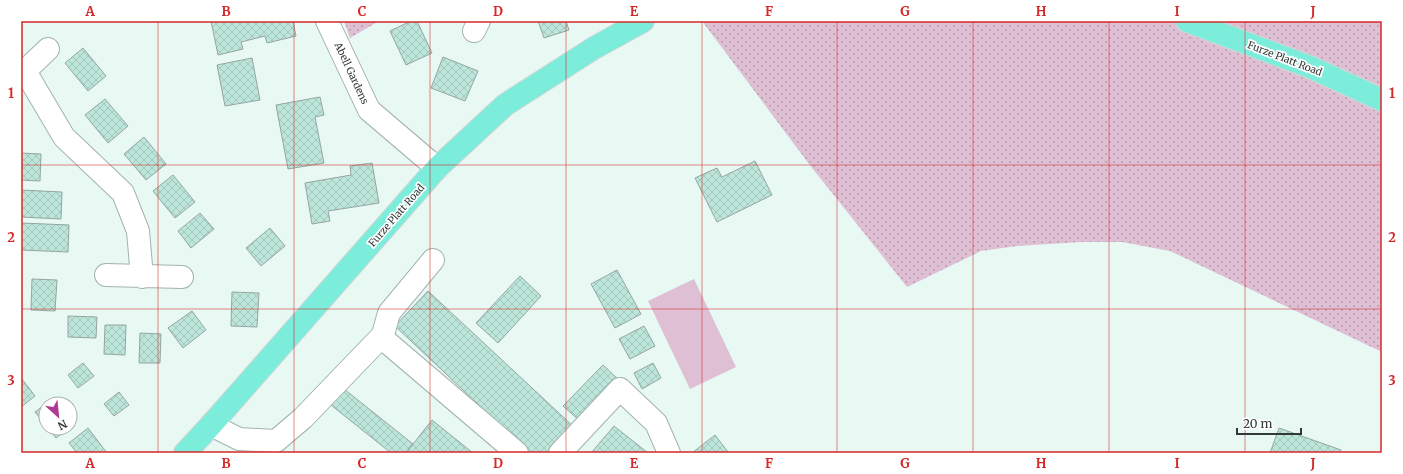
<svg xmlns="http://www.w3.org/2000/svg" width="1403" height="474" font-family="Merriweather,serif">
  <defs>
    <pattern id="grass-dots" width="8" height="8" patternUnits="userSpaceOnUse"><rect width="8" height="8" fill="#debfd3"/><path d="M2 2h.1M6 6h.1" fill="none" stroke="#b59cac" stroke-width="1.8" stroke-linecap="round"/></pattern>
    <pattern id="building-cross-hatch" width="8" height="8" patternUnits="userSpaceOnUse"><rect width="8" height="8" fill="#bde6db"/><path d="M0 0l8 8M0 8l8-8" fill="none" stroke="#a3c6bd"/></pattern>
  </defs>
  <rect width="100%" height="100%" fill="#e8f9f4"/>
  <path fill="url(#grass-dots)" d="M 344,21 L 379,21 L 350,38 Z
    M 702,21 L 1382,21 L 1382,352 L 1170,251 L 1122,242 L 1081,242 L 1017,246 L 981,251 L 907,287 L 809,164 Z"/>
  <path fill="#debfd3" d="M 694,279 L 736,367 L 690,389 L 648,301 Z"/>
  <path fill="url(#building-cross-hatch)" stroke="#96a5a1" d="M 211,21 L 293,21 L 296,36 L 267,43 L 265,36 L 241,42 L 243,49 L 218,55 Z
    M 411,21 L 417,21 L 432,53 L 406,65 L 390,31 Z
    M 538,21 L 566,21 L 569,30 L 544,38 Z
    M 83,48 L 106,76 L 88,91 L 65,63 Z
    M 443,57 L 478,71 L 465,101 L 431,88 Z
    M 252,58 L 260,100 L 225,106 L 217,65 Z
    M 320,97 L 324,115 L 315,117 L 324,163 L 288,169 L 276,105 Z
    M 105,99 L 128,126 L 108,143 L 85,115 Z
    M 144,137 L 166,164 L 146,180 L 124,154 Z
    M 21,153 L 41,154 L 40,181 L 21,180 Z
    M 755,161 L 772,195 L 717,222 L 695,178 L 717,168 L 722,177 Z
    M 372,163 L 379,203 L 328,211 L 330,221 L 312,224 L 305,183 L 351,175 L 350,166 Z
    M 173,175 L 195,202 L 175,218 L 153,191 Z
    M 21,190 L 62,192 L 61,219 L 21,217 Z
    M 200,213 L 214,229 L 191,248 L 178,231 Z
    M 21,223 L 69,225 L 68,252 L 21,250 Z
    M 270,228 L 285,246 L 261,266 L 246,248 Z
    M 617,270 L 641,314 L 615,328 L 591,284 Z
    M 520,276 L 541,296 L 498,343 L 476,323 Z
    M 32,279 L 57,280 L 55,311 L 31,310 Z
    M 428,291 L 575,428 L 551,453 L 530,453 L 395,326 Z
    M 232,292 L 259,293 L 257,327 L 231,326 Z
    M 192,311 L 206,330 L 183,348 L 168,328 Z
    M 68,316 L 97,317 L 96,338 L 68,337 Z
    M 105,325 L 126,325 L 125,355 L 104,354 Z
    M 644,326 L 655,346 L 630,359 L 619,339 Z
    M 140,333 L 161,334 L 160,363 L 139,363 Z
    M 83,363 L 94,376 L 78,388 L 68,375 Z
    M 653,363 L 661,378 L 642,389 L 634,373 Z
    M 603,365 L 619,380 L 580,421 L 563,406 Z
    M 22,379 L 35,396 L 21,407 L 21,380 Z
    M 344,389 L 413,444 L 406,453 L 391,453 L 331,405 Z
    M 119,392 L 129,405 L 114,416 L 104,404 Z
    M 54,398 L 59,404 L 46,404 L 46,425 L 35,412 Z
    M 432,420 L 473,453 L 406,453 Z
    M 614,426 L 648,453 L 591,453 Z
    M 48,428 L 69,428 L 56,438 Z
    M 88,428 L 107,453 L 77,453 L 69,443 Z
    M 1279,428 L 1341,450 L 1340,453 L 1270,453 Z
    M 715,435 L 728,452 L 728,453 L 692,453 Z"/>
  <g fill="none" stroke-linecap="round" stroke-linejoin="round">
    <defs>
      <path id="minor" d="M 327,21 L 369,110 L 437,168
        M 474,31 L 479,21
        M 25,71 L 48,49
        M 21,72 L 25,71 L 64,137 L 123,193 L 138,231 L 142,277
        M 106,275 L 182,277
        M 382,338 L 389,313 L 433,260
        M 211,425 L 239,439 L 276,441 L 303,418 L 381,337 L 517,453
        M 560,453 L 620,389 L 656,423 L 669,453"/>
      <path id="major" d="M 1187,21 L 1310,67 L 1382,100
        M 185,453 L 211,425 L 437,168 L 505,105 L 594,48 L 643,21"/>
    </defs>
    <use href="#minor" stroke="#a3b2ae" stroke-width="24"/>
    <use href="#major" stroke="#d6d7d7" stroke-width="24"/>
    <use href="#minor" stroke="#fff" stroke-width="22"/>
    <use href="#major" stroke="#7cecdb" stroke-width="22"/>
  </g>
  <path fill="none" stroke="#d62828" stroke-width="1" stroke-opacity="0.55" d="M 158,21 L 158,453M 294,21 L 294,453M 430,21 L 430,453M 566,21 L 566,453M 702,21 L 702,453M 837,21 L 837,453M 973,21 L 973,453M 1109,21 L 1109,453M 1245,21 L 1245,453M 21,165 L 1382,165M 21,309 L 1382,309"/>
  <g text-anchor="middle" stroke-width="3.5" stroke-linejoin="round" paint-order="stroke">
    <g font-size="10" fill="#323937" stroke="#fff">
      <text transform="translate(1285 58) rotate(21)" y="4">Furze Platt Road</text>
      <text transform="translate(352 73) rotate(65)" y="4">Abell Gardens</text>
      <text transform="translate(396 215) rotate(-49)" y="4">Furze Platt Road</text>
    </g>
  </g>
  <rect width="1403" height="474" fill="none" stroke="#ffffff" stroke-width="44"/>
  <g transform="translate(58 416) rotate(153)"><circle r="19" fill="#ffffff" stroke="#adb0af"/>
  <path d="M0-3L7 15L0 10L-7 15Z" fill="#ae3a93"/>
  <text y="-6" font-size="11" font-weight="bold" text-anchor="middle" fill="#323937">N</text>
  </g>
  <path d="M1237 428v6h64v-6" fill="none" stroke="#323937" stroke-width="2"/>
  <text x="1243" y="428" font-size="12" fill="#323937" stroke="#ffffff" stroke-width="3" paint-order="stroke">20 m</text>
  <rect x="22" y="22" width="1359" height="430" fill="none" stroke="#d62828" stroke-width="1.5"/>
  <g font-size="13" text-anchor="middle" font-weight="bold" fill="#d62828">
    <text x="90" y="16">A</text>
    <text x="226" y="16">B</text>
    <text x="362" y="16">C</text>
    <text x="498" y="16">D</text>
    <text x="634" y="16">E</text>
    <text x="769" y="16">F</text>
    <text x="905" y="16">G</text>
    <text x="1041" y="16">H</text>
    <text x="1177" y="16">I</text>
    <text x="1313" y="16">J</text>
    <text x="11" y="98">1</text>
    <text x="1392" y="98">1</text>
    <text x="11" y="242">2</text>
    <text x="1392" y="242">2</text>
    <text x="11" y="385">3</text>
    <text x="1392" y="385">3</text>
    <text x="90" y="468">A</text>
    <text x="226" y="468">B</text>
    <text x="362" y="468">C</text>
    <text x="498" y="468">D</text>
    <text x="634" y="468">E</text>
    <text x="769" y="468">F</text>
    <text x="905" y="468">G</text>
    <text x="1041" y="468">H</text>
    <text x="1177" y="468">I</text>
    <text x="1313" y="468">J</text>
  </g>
</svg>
